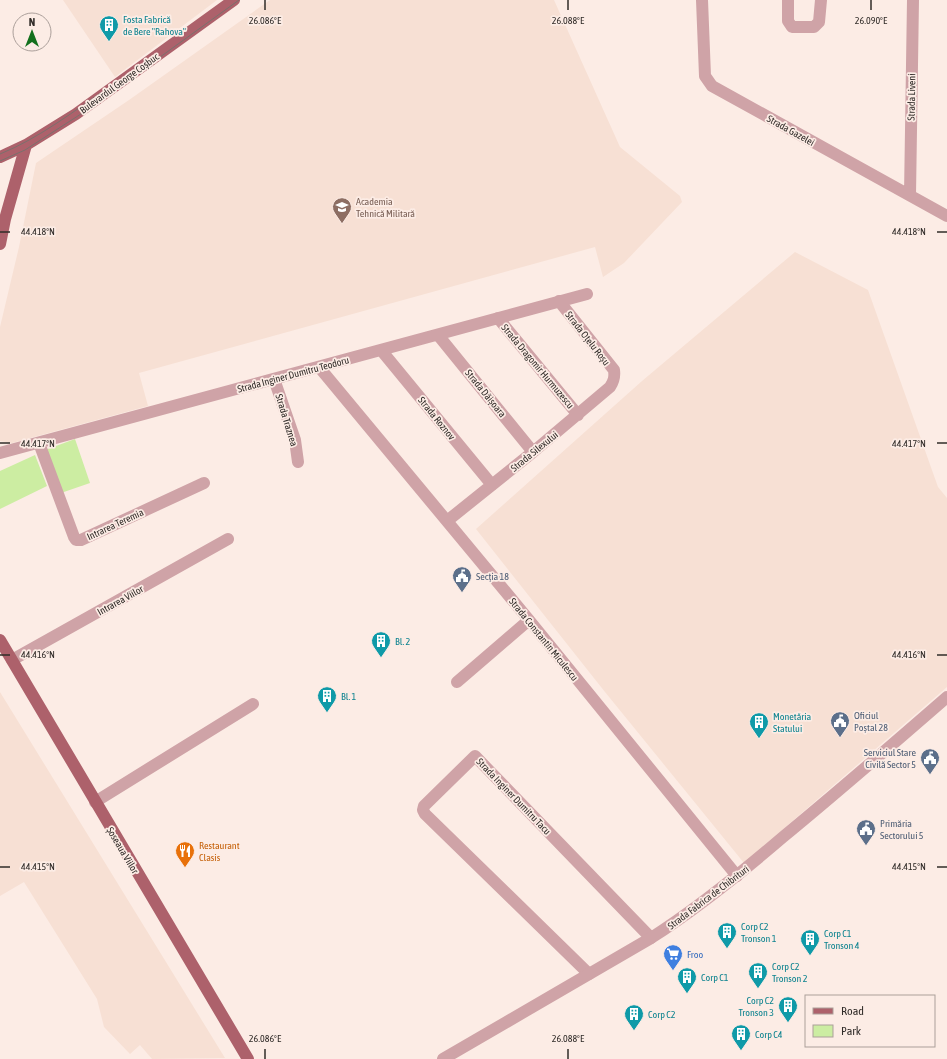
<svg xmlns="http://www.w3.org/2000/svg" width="947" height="1059" font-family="'Asap Condensed',sans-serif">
  <rect width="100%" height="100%" fill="#fcece5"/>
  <path fill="#f7e0d4" d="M 63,0 L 217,0 L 115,77 Z
    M 270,0 L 554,0 L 620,147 L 680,196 L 682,202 L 624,263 L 603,277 L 595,247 L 139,373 L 148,406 L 12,443 L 0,441 L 0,327 L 19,247 L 36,163 L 129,100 Z
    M 795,252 L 868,290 L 938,487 L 947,498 L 947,687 L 744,863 L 605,692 L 476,529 L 642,381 Z
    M 0,692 L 225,1058 L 152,1059 L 140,1045 L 130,1054 L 104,1027 L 97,999 L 24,882 L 0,896 Z"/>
  <path fill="#cceda2" d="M 75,439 L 90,483 L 61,493 L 45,450 Z
    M 35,455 L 47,486 L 0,509 L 0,471 Z"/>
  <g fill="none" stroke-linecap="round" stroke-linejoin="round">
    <path stroke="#cfa3a7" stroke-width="12" d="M 702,0 L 705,76 L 712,86 L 947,216
      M 788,0 L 788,21 L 792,27 L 814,27 L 819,22 L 821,0
      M 910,195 L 913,0
      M 498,318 L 578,415
      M 438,335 L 533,452
      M 381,350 L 492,485
      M 319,367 L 529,620 L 737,876
      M 274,379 L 295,440 L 298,462
      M 39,443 L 74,537 L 76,540 L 81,540 L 204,483
      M 0,453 L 587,294
      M 447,521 L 533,452 L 610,387 C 614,381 615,377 614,370 L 559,301
      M 12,660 L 228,539
      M 457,682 L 529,620
      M 95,802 L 253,704
      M 589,974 L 425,814 L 423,810 L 424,806 L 475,756 L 651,938"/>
    <path stroke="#cfa3a7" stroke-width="12" d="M 443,1059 L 651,938 C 698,908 741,873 783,837 C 839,791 893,744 947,697"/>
    <path stroke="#ad616b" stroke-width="12" d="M 0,157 L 26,145 L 76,114 L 234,0
      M 0,244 L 5,219 L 26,145
      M 0,640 L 248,1059"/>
    <path stroke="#7a716d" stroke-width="1" d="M 0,154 C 40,138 75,110 111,86
      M 0,161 L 25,150 L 84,112 L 239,0"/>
  </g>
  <path fill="none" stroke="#312c29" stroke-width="1.5" d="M 265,0 L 265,10M 568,0 L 568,10M 871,0 L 871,10M 0,232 L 10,232M 937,232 L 947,232M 0,443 L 10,443M 937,443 L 947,443M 0,655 L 10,655M 937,655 L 947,655M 0,867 L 10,867M 937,867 L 947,867M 265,1049 L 265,1059M 568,1049 L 568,1059"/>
  <defs>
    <symbol id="building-pin" viewBox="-11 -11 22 30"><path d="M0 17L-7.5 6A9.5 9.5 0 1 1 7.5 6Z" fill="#0f9aa8" stroke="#fcece5"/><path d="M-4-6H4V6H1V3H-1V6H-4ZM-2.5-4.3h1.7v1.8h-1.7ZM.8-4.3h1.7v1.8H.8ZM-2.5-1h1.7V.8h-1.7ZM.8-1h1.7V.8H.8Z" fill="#fff"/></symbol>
    <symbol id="university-pin" viewBox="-11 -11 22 30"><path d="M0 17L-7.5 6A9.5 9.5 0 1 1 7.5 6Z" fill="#8d6e63" stroke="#fcece5"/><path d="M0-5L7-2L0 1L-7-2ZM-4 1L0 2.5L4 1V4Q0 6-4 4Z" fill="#fff"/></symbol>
    <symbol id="civic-pin" viewBox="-11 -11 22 30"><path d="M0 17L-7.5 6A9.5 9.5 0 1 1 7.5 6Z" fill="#5c6f8a" stroke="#fcece5"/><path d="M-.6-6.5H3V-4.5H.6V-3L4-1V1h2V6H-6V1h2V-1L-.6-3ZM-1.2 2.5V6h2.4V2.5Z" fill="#fff"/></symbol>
    <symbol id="restaurant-pin" viewBox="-11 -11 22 30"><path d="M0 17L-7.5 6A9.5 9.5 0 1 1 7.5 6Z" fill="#e8710a" stroke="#fcece5"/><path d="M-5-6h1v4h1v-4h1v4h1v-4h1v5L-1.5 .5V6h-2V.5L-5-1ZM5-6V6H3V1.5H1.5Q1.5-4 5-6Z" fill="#fff"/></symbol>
    <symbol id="supermarket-pin" viewBox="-11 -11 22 30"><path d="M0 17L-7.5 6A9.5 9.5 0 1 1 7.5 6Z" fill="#3f7fe0" stroke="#fcece5"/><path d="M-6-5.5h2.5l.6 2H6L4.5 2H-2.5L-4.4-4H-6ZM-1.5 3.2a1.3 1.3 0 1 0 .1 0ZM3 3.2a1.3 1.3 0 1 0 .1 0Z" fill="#fff"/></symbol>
  </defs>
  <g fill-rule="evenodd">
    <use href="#building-pin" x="98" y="14" width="22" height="30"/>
    <use href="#university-pin" x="331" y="196" width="22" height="30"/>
    <use href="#civic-pin" x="451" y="565" width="22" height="30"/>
    <use href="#building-pin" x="370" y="630" width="22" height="30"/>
    <use href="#building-pin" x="316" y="685" width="22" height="30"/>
    <use href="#civic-pin" x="829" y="710" width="22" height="30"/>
    <use href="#building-pin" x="748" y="711" width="22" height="30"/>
    <use href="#civic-pin" x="919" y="747" width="22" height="30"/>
    <use href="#civic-pin" x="855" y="818" width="22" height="30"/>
    <use href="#restaurant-pin" x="174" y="840" width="22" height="30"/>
    <use href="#building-pin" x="716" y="921" width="22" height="30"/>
    <use href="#building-pin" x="799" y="928" width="22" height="30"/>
    <use href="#supermarket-pin" x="662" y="943" width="22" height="30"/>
    <use href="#building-pin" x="747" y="961" width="22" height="30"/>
    <use href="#building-pin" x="676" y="966" width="22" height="30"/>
    <use href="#building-pin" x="777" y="995" width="22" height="30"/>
    <use href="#building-pin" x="623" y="1003" width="22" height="30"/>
    <use href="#building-pin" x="730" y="1023" width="22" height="30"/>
  </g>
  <g text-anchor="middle" stroke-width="3.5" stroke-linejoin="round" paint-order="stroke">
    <g font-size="10" fill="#0d838f" stroke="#fcece5" text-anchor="start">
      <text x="123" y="23">Fosta Fabrică<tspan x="123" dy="12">de Bere "Rahova"</tspan></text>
      <text x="395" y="645">Bl. 2</text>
      <text x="341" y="700">Bl. 1</text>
      <text x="773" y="720">Monetăria<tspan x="773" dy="12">Statului</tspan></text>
      <text x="741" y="930">Corp C2<tspan x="741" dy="12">Tronson 1</tspan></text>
      <text x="824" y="937">Corp C1<tspan x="824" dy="12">Tronson 4</tspan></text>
      <text x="772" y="970">Corp C2<tspan x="772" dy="12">Tronson 2</tspan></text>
      <text x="701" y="981">Corp C1</text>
      <text x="774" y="1004" text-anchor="end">Corp C2<tspan x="774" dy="12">Tronson 3</tspan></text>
      <text x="648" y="1018">Corp C2</text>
      <text x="755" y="1038">Corp C4</text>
    </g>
    <g font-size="10" fill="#312c29" stroke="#fcece5">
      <text transform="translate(119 83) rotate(-36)" y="4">Bulevardul George Coșbuc</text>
      <text transform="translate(911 97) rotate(-89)" y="4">Strada Liveni</text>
      <text transform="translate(791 130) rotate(29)" y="4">Strada Gazelei</text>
      <text transform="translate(588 338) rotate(52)" y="4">Strada Oțelu Roșu</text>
      <text transform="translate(538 366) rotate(50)" y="4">Strada Dragomir Hurmuzescu</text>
      <text transform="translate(293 374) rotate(-15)" y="4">Strada Inginer Dumitru Teodoru</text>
      <text transform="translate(486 393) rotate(51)" y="4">Strada Dăișoara</text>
      <text transform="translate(437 418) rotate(51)" y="4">Strada Roznov</text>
      <text transform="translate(287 420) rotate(73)" y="4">Strada Traznea</text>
      <text transform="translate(534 451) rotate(-39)" y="4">Strada Silexului</text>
      <text transform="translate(115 524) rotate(-25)" y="4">Intrarea Teremia</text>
      <text transform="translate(120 600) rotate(-29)" y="4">Intrarea Viilor</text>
      <text transform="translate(544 639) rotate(51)" y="4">Strada Constantin Miculescu</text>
      <text transform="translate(514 796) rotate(46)" y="4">Strada Inginer Dumitru Tacu</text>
      <text transform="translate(123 850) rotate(59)" y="4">Șoseaua Viilor</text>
      <text transform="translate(708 897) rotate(-37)" y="4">Strada Fabrica de Chibrituri</text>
    </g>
    <g font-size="10" fill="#785e54" stroke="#fcece5" text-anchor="start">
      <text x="356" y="205">Academia<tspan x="356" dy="12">Tehnică Militară</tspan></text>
    </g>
    <g font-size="10" fill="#4e5e75" stroke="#fcece5" text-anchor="start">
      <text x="476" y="580">Secția 18</text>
      <text x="854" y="719">Oficiul<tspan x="854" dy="12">Poștal 28</tspan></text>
      <text x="916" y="756" text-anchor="end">Serviciul Stare<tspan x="916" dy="12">Civilă Sector 5</tspan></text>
      <text x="880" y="827">Primăria<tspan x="880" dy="12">Sectorului 5</tspan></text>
    </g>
    <g font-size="10" fill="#c56008" stroke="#fcece5" text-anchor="start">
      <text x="199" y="849">Restaurant<tspan x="199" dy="12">Clasis</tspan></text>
    </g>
    <g font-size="10" fill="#366cbe" stroke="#fcece5" text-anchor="start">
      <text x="687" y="958">Froo</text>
    </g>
  </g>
  <g font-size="10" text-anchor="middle" fill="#312c29" stroke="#fcece5" stroke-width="3.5" stroke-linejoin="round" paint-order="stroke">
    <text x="265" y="24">26.086°E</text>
    <text x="568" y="24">26.088°E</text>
    <text x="871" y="24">26.090°E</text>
    <text x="38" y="235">44.418°N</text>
    <text x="909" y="235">44.418°N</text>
    <text x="38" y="447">44.417°N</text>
    <text x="909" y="447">44.417°N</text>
    <text x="38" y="658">44.416°N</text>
    <text x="909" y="658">44.416°N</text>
    <text x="38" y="870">44.415°N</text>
    <text x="909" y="870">44.415°N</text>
    <text x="265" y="1042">26.086°E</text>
    <text x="568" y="1042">26.088°E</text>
  </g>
  <rect x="805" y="995" width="130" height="52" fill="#fcece5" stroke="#ab9f9a"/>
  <rect x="813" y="1008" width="20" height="6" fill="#ad616b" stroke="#ab9f9a"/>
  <text x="841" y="1015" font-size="12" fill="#312c29">Road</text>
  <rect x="813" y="1025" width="20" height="12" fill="#cceda2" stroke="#ab9f9a"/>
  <text x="841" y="1035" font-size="12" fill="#312c29">Park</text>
  <g transform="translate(32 32)"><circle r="19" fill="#fcece5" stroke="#ab9f9a"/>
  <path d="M0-3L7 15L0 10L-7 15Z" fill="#13701d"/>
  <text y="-6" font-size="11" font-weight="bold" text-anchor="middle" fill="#312c29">N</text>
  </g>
</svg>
